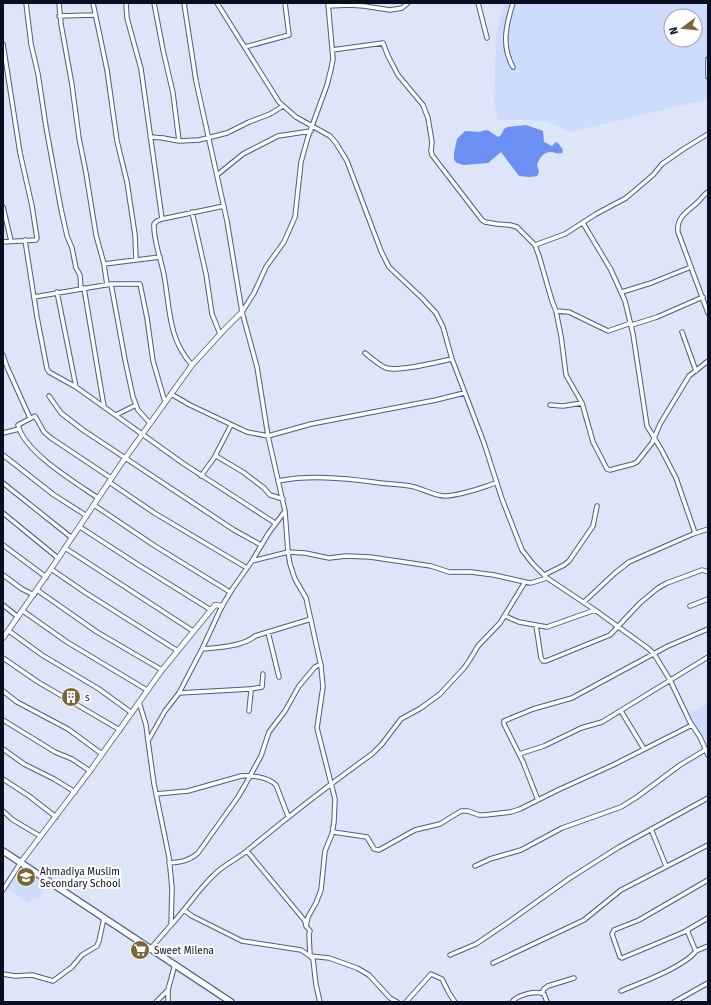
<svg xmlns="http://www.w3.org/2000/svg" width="711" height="1005" font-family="'Fira Sans',sans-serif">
  <rect width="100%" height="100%" fill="#dde5f9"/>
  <path fill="#cddbfc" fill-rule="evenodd" d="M 504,3 L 708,3 L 708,99 L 570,132 L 547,121 L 521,120 L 498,120 L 494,102 L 496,36 ZM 671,16 L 695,16 L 695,40 L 671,40 Z
    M 708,703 L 708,751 L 706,748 L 705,739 L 692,722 L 688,713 Z
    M 23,868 L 46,886 L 37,900 L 34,898 L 28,903 L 8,888 Z"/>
  <path fill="#6c8ff3" d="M 526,125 L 543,131 L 544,142 L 552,146 L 556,142 L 559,144 L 563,150 L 562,153 C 558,154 556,153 552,152 C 543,151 539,159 537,165 L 539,172 L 537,176 L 530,177 L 519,176 L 501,152 L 488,163 L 464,165 L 457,163 L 454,160 L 454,153 L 457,139 L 465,131 L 479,132 L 486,130 L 489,131 L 498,137 L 501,135 L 504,129 L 507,127 Z"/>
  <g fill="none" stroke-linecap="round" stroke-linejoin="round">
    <defs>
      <path id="minor" d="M 26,3 L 31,44 L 38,74 L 46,127 L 61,209 L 67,236 L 72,248 L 76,268 L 80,275 L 81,289
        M 59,3 L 61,24 L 72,85 L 79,138 L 86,173 L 96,235 L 104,264 L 107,285
        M 93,3 L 107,70 L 117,141 L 127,182 L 135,235 L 136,259
        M 126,3 L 127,18 L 141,69 L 162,219
        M 154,3 L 163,50 L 173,93 L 179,141
        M 184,3 L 196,81 L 227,221 L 242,312 L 257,367 L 268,436 L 285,511 L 288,552 L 290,564 L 295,579 L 306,598 L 321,666 L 323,687 L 317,728 L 335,799 L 334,822 L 332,834 L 325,851 L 321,890 L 316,903 L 308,917 L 306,926
        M 217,3 L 279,102 L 296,117 L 330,136 L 336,143 L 347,161 L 381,251 L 389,267 L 422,298 L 436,313 L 443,327 L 452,359 L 484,443 L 502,499 L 522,550 L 533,564 L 547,578 L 595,610 L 649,649 L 654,654 L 670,680 L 690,722 L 700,737 L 708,755
        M 478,3 L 487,38
        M 328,6 L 349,5 L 364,6 L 390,10 L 402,8 L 408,3
        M 59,16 L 94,15
        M 3,44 L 20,153 L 32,206 L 37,238 L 36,240 L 3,242
        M 245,47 L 289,35 L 285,3
        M 332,50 L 383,43 L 388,56 L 398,75 L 423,105 L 428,118 L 432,142 L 431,151 L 432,155 L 482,220 L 485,222 L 497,224 L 510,225 L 517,227 L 535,245 L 539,256 L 552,301 L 556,311 L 561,336 L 566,375 L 582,403 L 593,442 L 607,469 L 610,470 L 621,467 L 633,464 L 637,462 L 652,443 L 660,424 L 689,376 L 708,361
        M 708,59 L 708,77
        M 513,67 C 501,46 506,25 513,3
        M 150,137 L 163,138 L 179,141 L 199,140 L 227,133 L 249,122 L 270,114 L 283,106
        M 217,175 L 243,154 L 278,136 L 311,131
        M 708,192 C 704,194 702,198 699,201 C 689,211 676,216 678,232 L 708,313
        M 3,207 L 11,241
        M 192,212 L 206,274 L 212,314 L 220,334
        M 583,223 L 611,270 L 625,301 L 633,334 L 647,426 L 661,449 L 676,478 L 695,533
        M 25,240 L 37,317 L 47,369 L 49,372 L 76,387 L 184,464 L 275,523
        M 535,245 L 565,234 L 596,214 L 626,198 L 653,175 L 662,164 L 685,148 L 708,134
        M 104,264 L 160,257
        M 111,284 L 125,360 L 133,397 L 138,410 L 150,423
        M 84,288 L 104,407
        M 57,292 L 76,387
        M 622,292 L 651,283 L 691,267
        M 34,297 L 111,284 L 140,284 L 147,318 L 153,361 L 165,402
        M 556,311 L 569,312 L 608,331 L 631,323
        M 242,312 L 254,293 L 266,267 L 284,242 L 295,217 L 301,162 L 308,137 L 327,85 L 331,69 L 333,59 L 328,3
        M 632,325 L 657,317 L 703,297
        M 682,332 L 696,371
        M 365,353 C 371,358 379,365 386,368 C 399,372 437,362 452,359
        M 3,355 L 7,367 L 30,418
        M 192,365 C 168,339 170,308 164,275 C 161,259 153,240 154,224 L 157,221 L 162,219 L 224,206
        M 171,394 L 190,405 L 247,432 L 268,436 L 311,424 L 436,400 L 464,393
        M 49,396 L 61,413 L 83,430 L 234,530 L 261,545
        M 550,405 L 563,406 L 582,403
        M 116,415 L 136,405
        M 3,433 L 19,429
        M 3,455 L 54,495 L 87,516
        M 216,456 L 243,472 L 264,488 L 270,495 L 283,499
        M 201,476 L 214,458 L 231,425
        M 278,481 C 309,475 342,478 373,482 C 385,484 398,484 410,486 C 422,488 434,496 445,496 C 463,495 480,488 496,483
        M 109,482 L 156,514 L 247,568
        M 3,483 L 72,538
        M 98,498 C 76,483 24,452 18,425 L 35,416 L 44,432 L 51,438 L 111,478
        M 94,505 L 155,546 L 230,592
        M 3,513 L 58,558
        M 80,527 L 137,564 L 211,610
        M 3,545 L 46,577
        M 65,548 L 193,631
        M 252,561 L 268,534 L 285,511
        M 51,569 L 86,593 L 178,651
        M 3,575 L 22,589 L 34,595
        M 544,575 L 564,565 L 569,561 L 593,526 L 597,506
        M 37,590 L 97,632 L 162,670
        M 584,602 L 615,573 L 629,562 L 693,534 L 708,529
        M 3,605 L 18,617
        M 690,606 L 708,599
        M 23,611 L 67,642 L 147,690
        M 505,616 L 519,622 L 547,627 L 595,610
        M 536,625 L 541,658 L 543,661 L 546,661 L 610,635 L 640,603 L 658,588 L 667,583 L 702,570 L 708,572
        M 9,631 L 42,655 L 99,689 L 132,713
        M 268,632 L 279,677
        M 202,649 C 217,648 245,646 255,636 L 311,619
        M 3,658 L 38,682 L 120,730
        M 251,689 L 262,687 L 263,674
        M 3,691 L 17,702 L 68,729 L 102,754
        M 179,693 L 250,689 L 251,691 L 249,711
        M 139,702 L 146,725 L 148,741
        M 621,711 L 644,749
        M 3,720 L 55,752 L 72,759 L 90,771
        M 3,749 L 24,764 L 54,779 L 75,792
        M 519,754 L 544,746 L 581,728 L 602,722 L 708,657
        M 3,779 L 29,796 L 56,817
        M 156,794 L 188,791 L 241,776 C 252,775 268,777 276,785 L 288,816
        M 538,800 L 523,762 L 504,724 L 504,721 L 533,709 L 572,698 L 581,693 L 668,646 L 708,629
        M 3,811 L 13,820 L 40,836
        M 651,829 L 666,866
        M 333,832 L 367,837 L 374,849 L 379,850 L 415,830 L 440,824 L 461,811 L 468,811 L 479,815 L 485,815 L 511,812 L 520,809 L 558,790 L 613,765 L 692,725
        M 247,851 L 305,921 L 306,926 L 310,931 L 309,934 L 310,956 L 313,959 L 316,985 L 320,1002
        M 169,863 C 181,862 189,861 198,853 L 238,797 L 245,785 L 261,756 L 269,732 L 285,711 L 299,686 L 315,667 L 321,664
        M 475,866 L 490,859 L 521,850 L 562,828 L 621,807 L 637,797 L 680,765 L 705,750
        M 708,880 L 639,920 L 614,930 L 612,934 L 620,957 L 622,958 L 684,932 L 708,918
        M 3,890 L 21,862
        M 184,910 L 192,916 L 242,941 L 301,950 L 310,956 L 329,958 L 357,968 L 369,975 L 390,998 L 397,1002
        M 171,925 C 187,908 199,888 217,872 C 227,863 239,858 249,849 C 289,816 330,784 372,754 L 382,744 L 401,719 L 421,708 L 440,694 L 464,668 L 469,661 L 478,646 L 500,623 L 525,582
        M 687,930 L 694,947 L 696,951 L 708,946
        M 151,948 L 171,925 L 172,888 L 169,857 L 154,784 L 148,741 L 165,711 L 179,693 L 202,649 L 222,606 L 233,588 L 252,561 L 288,552 L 305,553 L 329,558 L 346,556 L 370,557 L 431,566 L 449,572 L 471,572 L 494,575 L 525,582 L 531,583 L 547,578
        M 450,955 L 476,944 L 507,923 L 570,878 L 619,847 L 708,798
        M 493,963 L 584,920 L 621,890 L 708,845
        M 3,974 L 15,976 L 32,975 L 53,981 L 72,967 L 82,955 L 97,946 L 99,941 L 104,918
        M 168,991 L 168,1002
        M 621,991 C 640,983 684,967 696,951
        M 542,993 L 544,989 L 548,986 L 574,978
        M 156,1002 L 168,990 L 175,964
        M 406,1002 L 431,974 L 442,979 L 449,993 L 455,1002
        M 512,1002 C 517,995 536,990 544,994 L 547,1002
        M 674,1002 L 708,983"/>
      <path id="tertiary" d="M 3,638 L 51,569 L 121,464 L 192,365 L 224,330 L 242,312
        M 21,862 L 90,771 L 162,670 L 211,610 L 215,605 L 222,606"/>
      <path id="secondary" d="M 3,851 L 231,1002"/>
    </defs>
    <use href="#minor" stroke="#4c5c85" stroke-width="5.5"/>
    <use href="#tertiary" stroke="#4c5c85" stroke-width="6"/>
    <use href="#secondary" stroke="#4c5c85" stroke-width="8"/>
    <use href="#minor" stroke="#fff" stroke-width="3.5"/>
    <use href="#tertiary" stroke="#fff" stroke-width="4.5"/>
    <use href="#secondary" stroke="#fff" stroke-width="5.5"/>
  </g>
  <defs>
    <symbol id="building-disc" viewBox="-11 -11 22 22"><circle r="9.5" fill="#7b6736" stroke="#fff"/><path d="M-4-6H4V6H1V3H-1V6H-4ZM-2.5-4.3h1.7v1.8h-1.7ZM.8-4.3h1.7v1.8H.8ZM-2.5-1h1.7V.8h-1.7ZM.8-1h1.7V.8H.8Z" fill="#fff"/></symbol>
    <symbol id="school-disc" viewBox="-11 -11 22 22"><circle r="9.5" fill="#7b6736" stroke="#fff"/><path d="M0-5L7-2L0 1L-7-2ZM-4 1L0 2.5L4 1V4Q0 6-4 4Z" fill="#fff"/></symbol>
    <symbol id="supermarket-disc" viewBox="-11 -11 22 22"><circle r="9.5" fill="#7b6736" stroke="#fff"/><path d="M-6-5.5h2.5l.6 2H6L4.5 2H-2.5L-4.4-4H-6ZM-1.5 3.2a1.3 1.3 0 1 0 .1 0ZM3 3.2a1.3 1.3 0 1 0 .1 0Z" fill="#fff"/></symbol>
  </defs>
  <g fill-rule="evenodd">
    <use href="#building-disc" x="60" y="686" width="22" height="22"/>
    <use href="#school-disc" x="15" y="866" width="22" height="22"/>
    <use href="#supermarket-disc" x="129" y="939" width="22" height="22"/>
  </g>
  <g text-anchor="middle" stroke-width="4" stroke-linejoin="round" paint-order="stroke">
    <g font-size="10" fill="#090f20" stroke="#fff" text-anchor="start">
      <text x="85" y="701">s</text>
      <text x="40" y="875">Ahmadiya Muslim<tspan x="40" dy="12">Secondary School</tspan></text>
      <text x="154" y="954">Sweet Milena</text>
    </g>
  </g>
  <rect width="711" height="1005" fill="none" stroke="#090f20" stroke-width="8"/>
  <g transform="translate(683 28) rotate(254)"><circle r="19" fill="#ffffff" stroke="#9d9fa6"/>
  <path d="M0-3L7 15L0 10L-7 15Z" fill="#7b6736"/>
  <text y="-6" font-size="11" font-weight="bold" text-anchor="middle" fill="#090f20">N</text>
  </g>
</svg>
